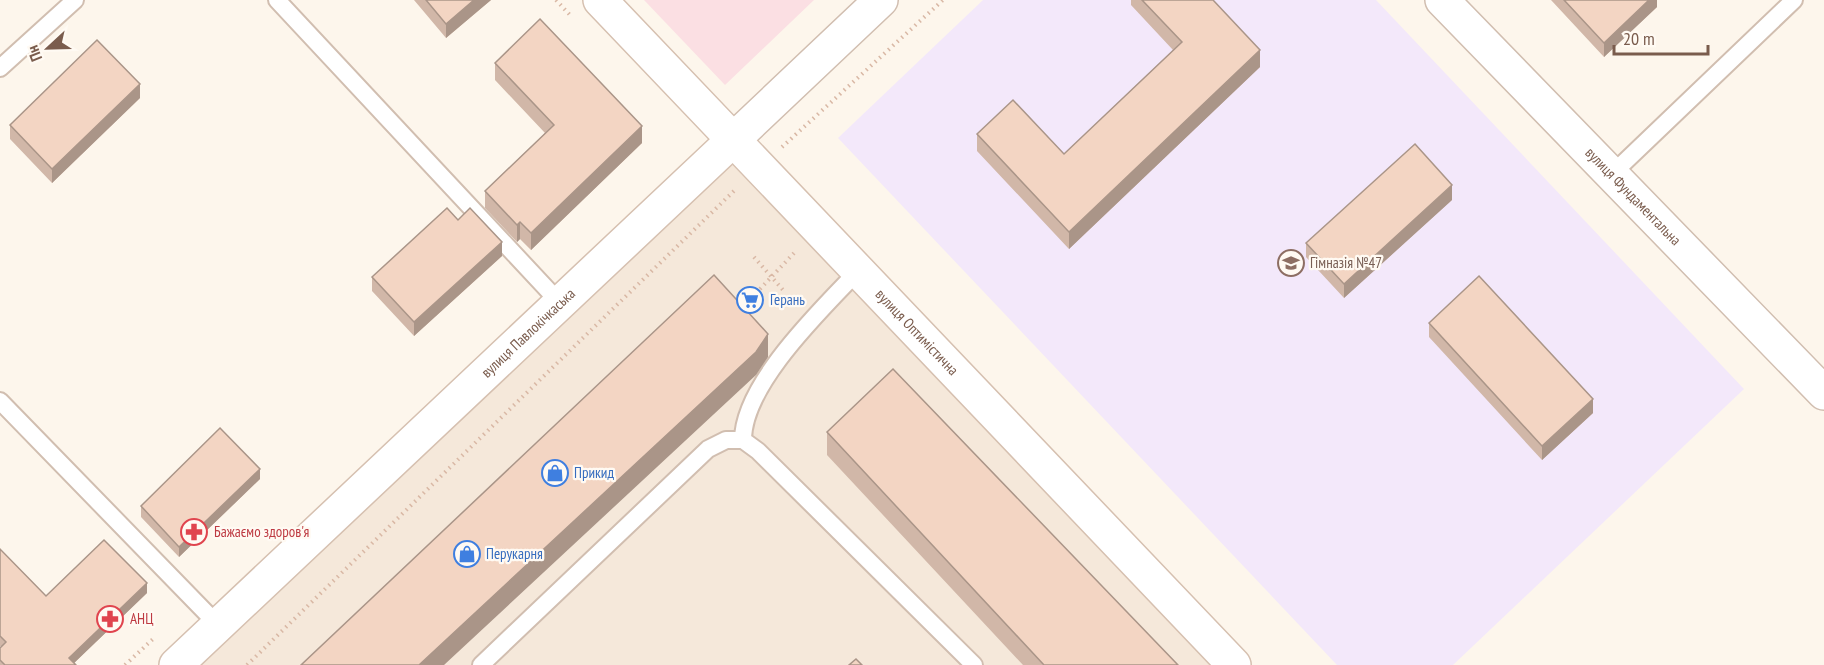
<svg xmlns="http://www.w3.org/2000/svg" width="1824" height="665" font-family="'PT Sans Narrow',sans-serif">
  <rect width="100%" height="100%" fill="#fdf6ec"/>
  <path fill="#f5e8da" d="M 732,154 L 1218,665 L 201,665 Z"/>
  <path fill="#f3e8fa" d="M 983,0 L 1376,0 L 1744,389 L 1453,665 L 1337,665 L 838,138 Z"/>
  <path fill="#fbdfe3" d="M 644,0 L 814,0 L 725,85 Z"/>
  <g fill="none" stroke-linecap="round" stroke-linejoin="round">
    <defs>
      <path id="lane" d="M 277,0 L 560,303
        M 0,68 L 75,0
        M 1611,175 L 1794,0
        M 0,401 L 218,625
        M 743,440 L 758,451 L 974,665
        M 481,665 L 708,449 L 726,440 L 743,440 C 743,384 822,309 858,271"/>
      <g id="street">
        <path id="s1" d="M 1442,0 L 1824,393"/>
        <path d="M 733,140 L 881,0"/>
      </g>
      <g id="secondary">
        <path id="s2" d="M 600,0 L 1234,665"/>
        <path id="s3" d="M 176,665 L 733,140"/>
      </g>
    </defs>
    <use href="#lane" stroke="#d1beb0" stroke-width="20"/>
    <use href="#street" stroke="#d1beb0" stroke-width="36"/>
    <use href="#secondary" stroke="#d6c0b0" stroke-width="36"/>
    <path stroke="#d9b8a5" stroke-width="4" stroke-dasharray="1.5 4.5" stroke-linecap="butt" d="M 556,0 L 570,15
      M 782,147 L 943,0
      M 754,257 L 783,290
      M 760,289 L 795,252
      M 125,665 L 153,639
      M 247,665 L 737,188"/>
    <use href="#lane" stroke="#fff" stroke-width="16"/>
    <use href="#street" stroke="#fff" stroke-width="33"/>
    <use href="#secondary" stroke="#fff" stroke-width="33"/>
  </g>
  <path fill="#d1b7a8" d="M 414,0 L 491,0 L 446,38 Z
    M 1131,0 L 1213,0 L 1260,67 L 1069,249 L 977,151 L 977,134 L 1064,154 L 1173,50 L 1131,5 Z
    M 1551,0 L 1657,0 L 1657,7 L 1604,57 Z
    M 495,63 L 642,143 L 531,250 L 520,239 L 517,242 L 485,208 L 485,191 L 545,133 L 495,80 Z
    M 140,98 L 52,183 L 10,139 L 10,125 Z
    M 1452,200 L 1344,298 L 1306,257 L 1306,243 Z
    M 458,220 L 502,256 L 414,336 L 372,291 L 372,277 Z
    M 1429,323 L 1593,413 L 1542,460 L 1429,337 Z
    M 827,432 L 1178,665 L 1023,665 L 827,455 Z
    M 260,479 L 179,557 L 141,517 L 141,506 Z
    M 0,549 L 46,596 L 147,593 L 74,663 L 76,665 L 0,665 L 0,648 L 1,647 L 0,646 Z"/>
  <path fill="#aa9588" d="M 474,0 L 491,0 L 446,38 L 446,24 Z
    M 1649,0 L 1657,0 L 1657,7 L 1604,57 L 1604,43 Z
    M 1260,50 L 1260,67 L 1069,249 L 1069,232 Z
    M 140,84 L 140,98 L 52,183 L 52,169 Z
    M 642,126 L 642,143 L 531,250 L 531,233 Z
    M 1452,185 L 1452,200 L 1344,298 L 1344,284 Z
    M 520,222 L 520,239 L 517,242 L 517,225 Z
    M 502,242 L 502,256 L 414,336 L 414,322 Z
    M 768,334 L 768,357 L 756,375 L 444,665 L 419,665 Z
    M 1593,399 L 1593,413 L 1542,460 L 1542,446 Z
    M 260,469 L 260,479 L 179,557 L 179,547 Z
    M 147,583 L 147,593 L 72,665 L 69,658 Z"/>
  <path fill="#f3d5c3" stroke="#aa9588" stroke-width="1.5" d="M 426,0 L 474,0 L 446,24 Z
    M 1142,0 L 1213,0 L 1260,50 L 1069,232 L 977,134 L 1013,100 L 1064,154 L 1182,42 Z
    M 1564,0 L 1649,0 L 1604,43 Z
    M 540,19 L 642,126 L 531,233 L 520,222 L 517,225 L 485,191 L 554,125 L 495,63 Z
    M 97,40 L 140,84 L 52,169 L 10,125 Z
    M 1415,144 L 1452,185 L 1344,284 L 1306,243 Z
    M 447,208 L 458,220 L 470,208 L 502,242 L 414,322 L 372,277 Z
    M 714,275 L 768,334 L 756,352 L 419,665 L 301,665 Z
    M 1479,276 L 1593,399 L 1542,446 L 1429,323 Z
    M 893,369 L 1178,665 L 1044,665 L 827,432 Z
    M 220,428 L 260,469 L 179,547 L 141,506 Z
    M 104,540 L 147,583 L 69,658 L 76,665 L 5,665 L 0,660 L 0,648 L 6,642 L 0,636 L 0,549 L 46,596 Z
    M 856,659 L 862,665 L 849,665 Z"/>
  <defs>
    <symbol id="school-ring" viewBox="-11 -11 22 22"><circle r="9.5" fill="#fffaf3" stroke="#8d6e63" stroke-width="1.5"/><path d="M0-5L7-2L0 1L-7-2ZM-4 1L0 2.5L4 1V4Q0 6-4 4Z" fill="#8d6e63"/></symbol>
    <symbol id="supermarket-ring" viewBox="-11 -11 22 22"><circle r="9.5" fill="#fffaf3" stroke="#3f7fe0" stroke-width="1.5"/><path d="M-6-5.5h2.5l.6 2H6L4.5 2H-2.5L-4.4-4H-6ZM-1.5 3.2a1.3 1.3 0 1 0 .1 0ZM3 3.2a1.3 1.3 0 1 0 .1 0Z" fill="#3f7fe0"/></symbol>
    <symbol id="shop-ring" viewBox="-11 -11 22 22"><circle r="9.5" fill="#fffaf3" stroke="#3f7fe0" stroke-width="1.5"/><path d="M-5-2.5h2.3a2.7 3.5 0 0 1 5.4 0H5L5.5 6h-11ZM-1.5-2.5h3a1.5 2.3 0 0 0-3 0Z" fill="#3f7fe0"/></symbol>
    <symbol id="pharmacy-ring" viewBox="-11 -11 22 22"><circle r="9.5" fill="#fffaf3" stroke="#e0444e" stroke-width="1.5"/><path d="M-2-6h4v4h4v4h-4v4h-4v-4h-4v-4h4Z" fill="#e0444e"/></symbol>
  </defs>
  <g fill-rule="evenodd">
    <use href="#school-ring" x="1276" y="248" width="30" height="30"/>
    <use href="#supermarket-ring" x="735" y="285" width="30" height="30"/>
    <use href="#shop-ring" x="540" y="458" width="30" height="30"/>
    <use href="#pharmacy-ring" x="179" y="517" width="30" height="30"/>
    <use href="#shop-ring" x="452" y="539" width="30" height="30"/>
    <use href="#pharmacy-ring" x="95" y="604" width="30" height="30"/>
  </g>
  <g text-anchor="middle" stroke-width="4.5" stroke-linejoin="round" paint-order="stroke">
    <g font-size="15" fill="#7a5c4d" stroke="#fffaf3">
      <text dy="5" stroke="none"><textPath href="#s1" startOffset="274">вулиця Фундаментальна</textPath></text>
      <text dy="5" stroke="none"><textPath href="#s3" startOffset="484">вулиця Павлокічкаська</textPath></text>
      <text dy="5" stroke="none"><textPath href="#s2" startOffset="459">вулиця Оптимістична</textPath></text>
    </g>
    <g font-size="15" fill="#785e54" stroke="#fffaf3" text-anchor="start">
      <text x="1310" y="268">Гімназія №47</text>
    </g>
    <g font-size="15" fill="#366cbe" stroke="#fffaf3" text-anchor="start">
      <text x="770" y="305">Герань</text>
      <text x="574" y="478">Прикид</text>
      <text x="486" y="559">Перукарня</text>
    </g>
    <g font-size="15" fill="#be3a42" stroke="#fffaf3" text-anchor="start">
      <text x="214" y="537">Бажаємо здоров'я</text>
      <text x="130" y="624">АНЦ</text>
    </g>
  </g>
  <g transform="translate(48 48) rotate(248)" stroke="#fffaf3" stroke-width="4.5" paint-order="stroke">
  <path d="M0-4.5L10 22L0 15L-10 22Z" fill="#7a5c4d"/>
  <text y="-9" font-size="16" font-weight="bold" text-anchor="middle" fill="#7a5c4d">Пн</text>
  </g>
  <path d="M1614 45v9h94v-9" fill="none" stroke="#7a5c4d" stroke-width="3"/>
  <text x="1623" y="45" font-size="18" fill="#7a5c4d" stroke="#fffaf3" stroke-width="4.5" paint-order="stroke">20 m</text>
</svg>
